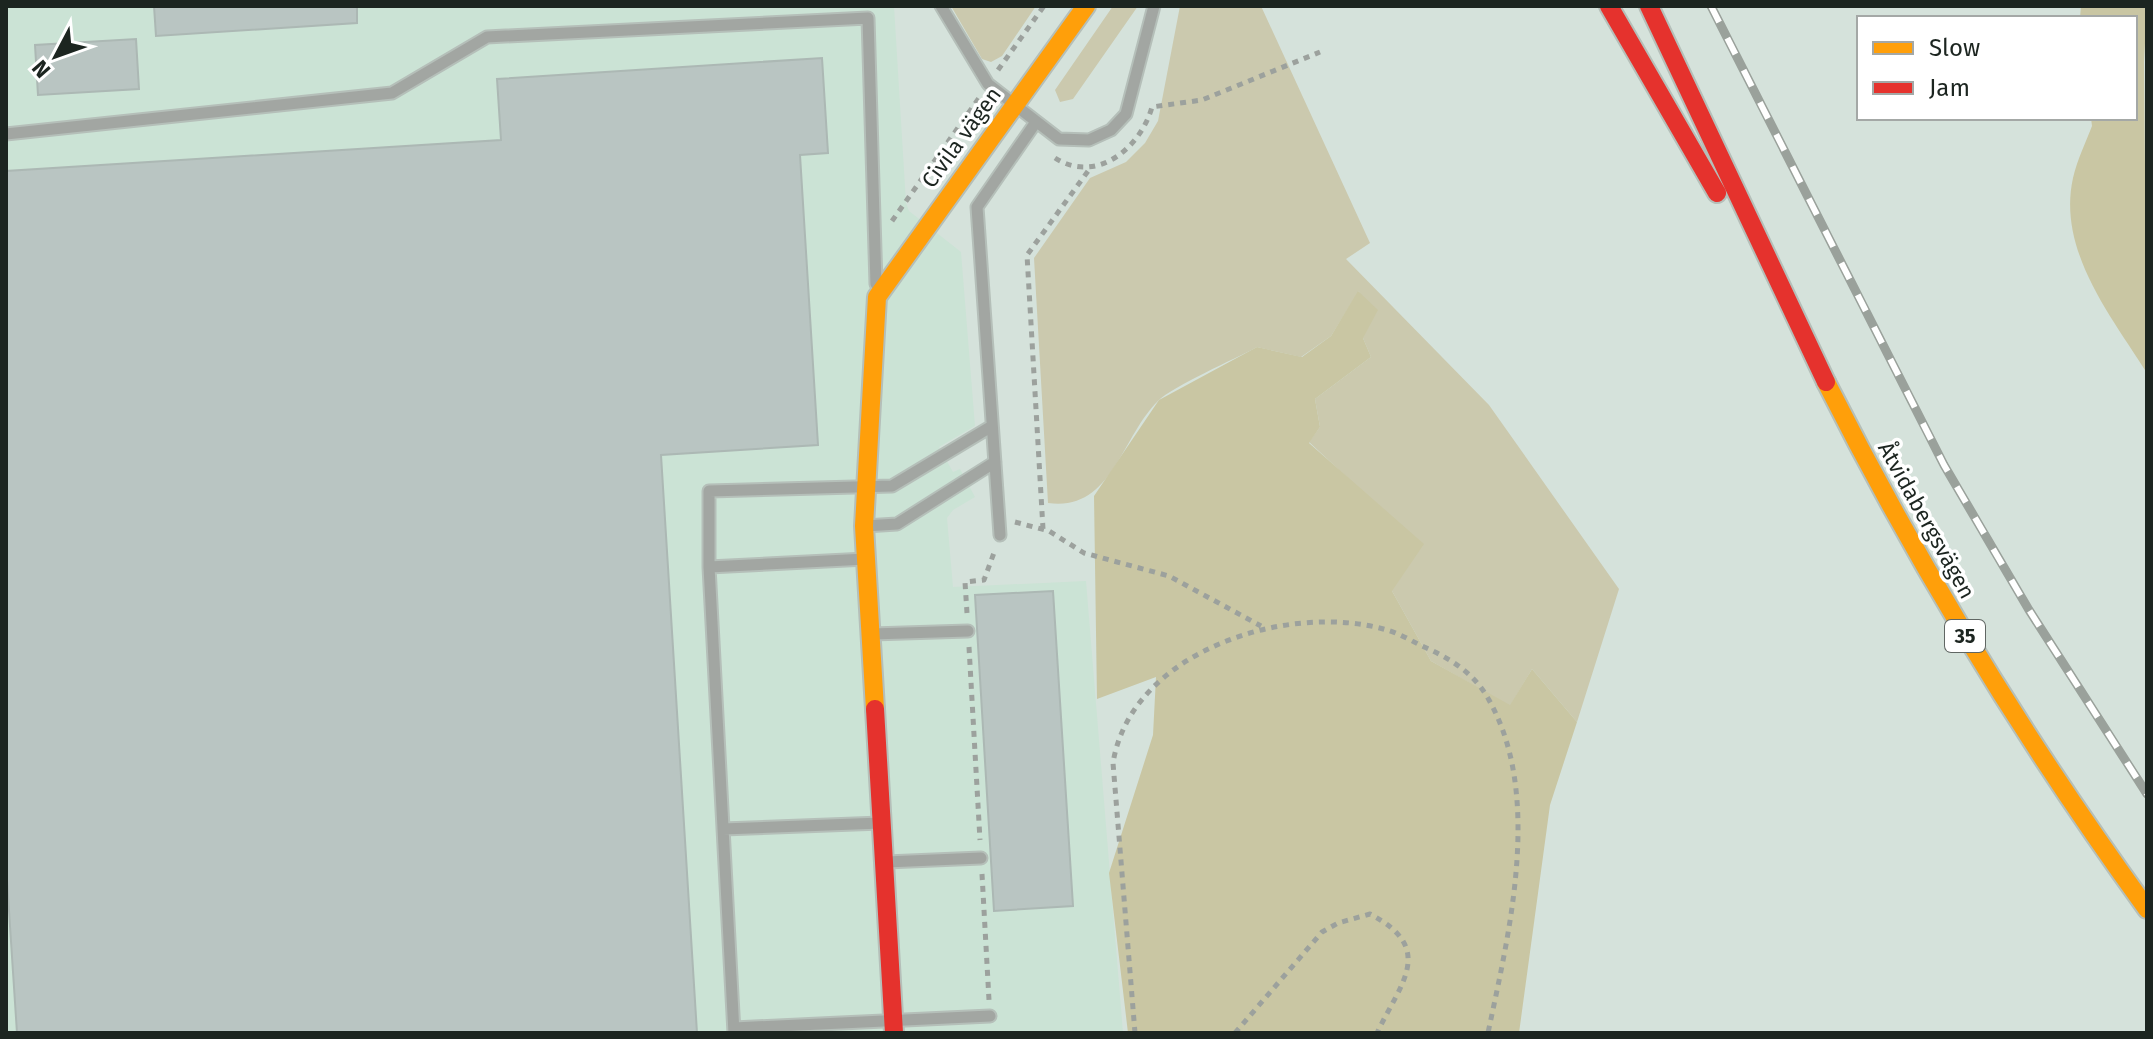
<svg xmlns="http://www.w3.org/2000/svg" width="2153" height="1039" font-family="'Fira Sans',sans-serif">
  <rect width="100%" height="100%" fill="#d5e2db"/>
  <path fill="#cbe3d5" d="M 6,6 L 894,6 L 906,203 L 909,211 L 961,252 L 975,426 L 939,447 L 953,472 L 960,469 L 975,497 L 953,510 L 947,518 L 953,587 L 1086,581 L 1123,1033 L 6,1033 Z"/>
  <path fill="#cbc9ae" d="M 951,6 L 1036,6 L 1002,56 L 991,62 L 982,59 Z
    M 1113,6 L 1138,6 L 1073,99 L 1060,102 L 1055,90 Z
    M 1180,6 L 1261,6 L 1370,243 L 1346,259 L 1489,405 L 1619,589 L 1577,722 L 1532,669 L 1510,706 L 1431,661 L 1392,591 L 1362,491 L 1309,442 L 1320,427 L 1315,399 L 1371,357 L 1363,338 L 1359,291 L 1331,336 L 1301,357 L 1257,347 C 1235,359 1173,386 1158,401 C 1121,437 1112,512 1048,503 L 1034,258 L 1090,178 L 1126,162 L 1145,143 L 1158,121 Z"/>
  <path fill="#c9c6a3" d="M 2081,6 L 2147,6 L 2144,62 L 2147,373 C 2111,316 2057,250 2073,178 C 2077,160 2086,142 2092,126 L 2091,118 L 2135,118 L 2135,18 L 2080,18 Z
    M 1358,291 L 1378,310 L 1363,338 L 1371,357 L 1315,399 L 1320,427 L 1309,443 L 1424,544 L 1392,591 L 1431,661 L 1510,705 L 1532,669 L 1577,722 L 1550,805 L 1519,1033 L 1128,1033 L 1109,873 L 1153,735 L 1156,677 L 1097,699 L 1094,496 L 1159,400 L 1257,347 L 1302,357 L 1331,336 Z"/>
  <path fill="#b9c5c2" stroke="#acb8b4" stroke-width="2" d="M 154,6 L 357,6 L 357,23 L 156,36 Z
    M 136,39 L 139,89 L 38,95 L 35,45 Z
    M 822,58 L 828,153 L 800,155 L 818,445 L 661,455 L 697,1033 L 17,1033 L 6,865 L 6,171 L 501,140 L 497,79 Z
    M 1053,591 L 1073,906 L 994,911 L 975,595 Z"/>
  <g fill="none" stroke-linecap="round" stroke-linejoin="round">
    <defs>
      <path id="lane" d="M 941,6 L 988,84 L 1059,139 L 1089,140 L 1111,130 L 1126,114 L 1154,6
        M 6,134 L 392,93 L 487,37 L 868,18 L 876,284
        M 865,526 L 897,524 L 995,462
        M 1000,535 L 977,207 L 1036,122
        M 709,567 L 709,491 L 892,486 L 992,426
        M 872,634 L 968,631
        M 723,829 L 881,823
        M 886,862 L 981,858
        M 734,1028 L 990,1016
        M 734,1033 L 709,567 L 866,559"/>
      <path id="slow" d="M 1826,382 C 1919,567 2026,742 2147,909
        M 875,709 L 864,526 L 877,297 L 1086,6"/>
      <path id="jam" d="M 1609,6 L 1717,193
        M 1649,6 L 1826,382
        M 875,709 L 894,1033"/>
    </defs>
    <use href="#lane" stroke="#b5bfb9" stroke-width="15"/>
    <use href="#slow" stroke="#b5bfb9" stroke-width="22"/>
    <use href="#jam" stroke="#b5bfb9" stroke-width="22"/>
    <path stroke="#9ca19d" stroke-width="5" stroke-dasharray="6 6" stroke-linecap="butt" d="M 998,70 L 1044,6
      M 1055,158 C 1097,185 1141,147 1152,107 L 1202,100 L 1320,52
      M 892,221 L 979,98
      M 1015,522 L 1049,531 L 1084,553 L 1169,576 L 1261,626
      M 1043,529 L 1027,255 L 1091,167
      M 967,613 L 965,582 L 984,580 L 995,550
      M 969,647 L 980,840
      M 982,874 L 989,1000
      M 1135,1033 L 1113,763 C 1131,651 1289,601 1387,630 C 1398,633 1410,640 1420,645 C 1449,658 1474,672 1489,700 C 1543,796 1509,933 1488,1033
      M 1235,1033 L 1322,932 L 1338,923 L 1370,914 C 1437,949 1400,984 1377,1033"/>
    <use href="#lane" stroke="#a2a6a2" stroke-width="11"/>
    <use href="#slow" stroke="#ff9f0a" stroke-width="18"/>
    <use href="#jam" stroke="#e5322d" stroke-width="18"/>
    <defs>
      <path id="rail" d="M 1711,6 L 1944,465 L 2029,610 L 2147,794"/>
    </defs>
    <use href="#rail" stroke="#9aa19b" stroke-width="9"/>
    <use href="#rail" stroke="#fff" stroke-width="6" stroke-dasharray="18" stroke-linecap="butt"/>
  </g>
  <g text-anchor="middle" stroke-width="7" stroke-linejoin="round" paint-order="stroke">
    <rect fill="#fff" stroke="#606663" stroke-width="2" x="1945" y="620" width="40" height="32" rx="6"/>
    <g font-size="20" font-weight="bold" fill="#1c2520">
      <text x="1965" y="643">35</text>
    </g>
    <g font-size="22" fill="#1c2520" stroke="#fff">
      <text transform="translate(961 137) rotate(-54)" y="8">Civila vägen</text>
      <text transform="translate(1927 520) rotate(61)" y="8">Åtvidabergsvägen</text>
    </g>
  </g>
  <rect width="2153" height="1039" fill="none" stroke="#1c2520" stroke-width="16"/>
  <rect x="1857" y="16" width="280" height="104" fill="#ffffff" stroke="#a4a8a6" stroke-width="2"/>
  <rect x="1873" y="42" width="40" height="12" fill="#ff9f0a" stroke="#a4a8a6" stroke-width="2"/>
  <text x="1929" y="56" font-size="24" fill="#1c2520">Slow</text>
  <rect x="1873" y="82" width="40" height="12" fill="#e5322d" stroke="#a4a8a6" stroke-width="2"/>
  <text x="1929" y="96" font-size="24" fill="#1c2520">Jam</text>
  <g transform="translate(56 56) rotate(229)" stroke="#ffffff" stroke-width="6" paint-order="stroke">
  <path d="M0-6L14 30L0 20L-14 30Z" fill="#1c2520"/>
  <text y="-12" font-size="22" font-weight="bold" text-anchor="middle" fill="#1c2520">N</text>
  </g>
</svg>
